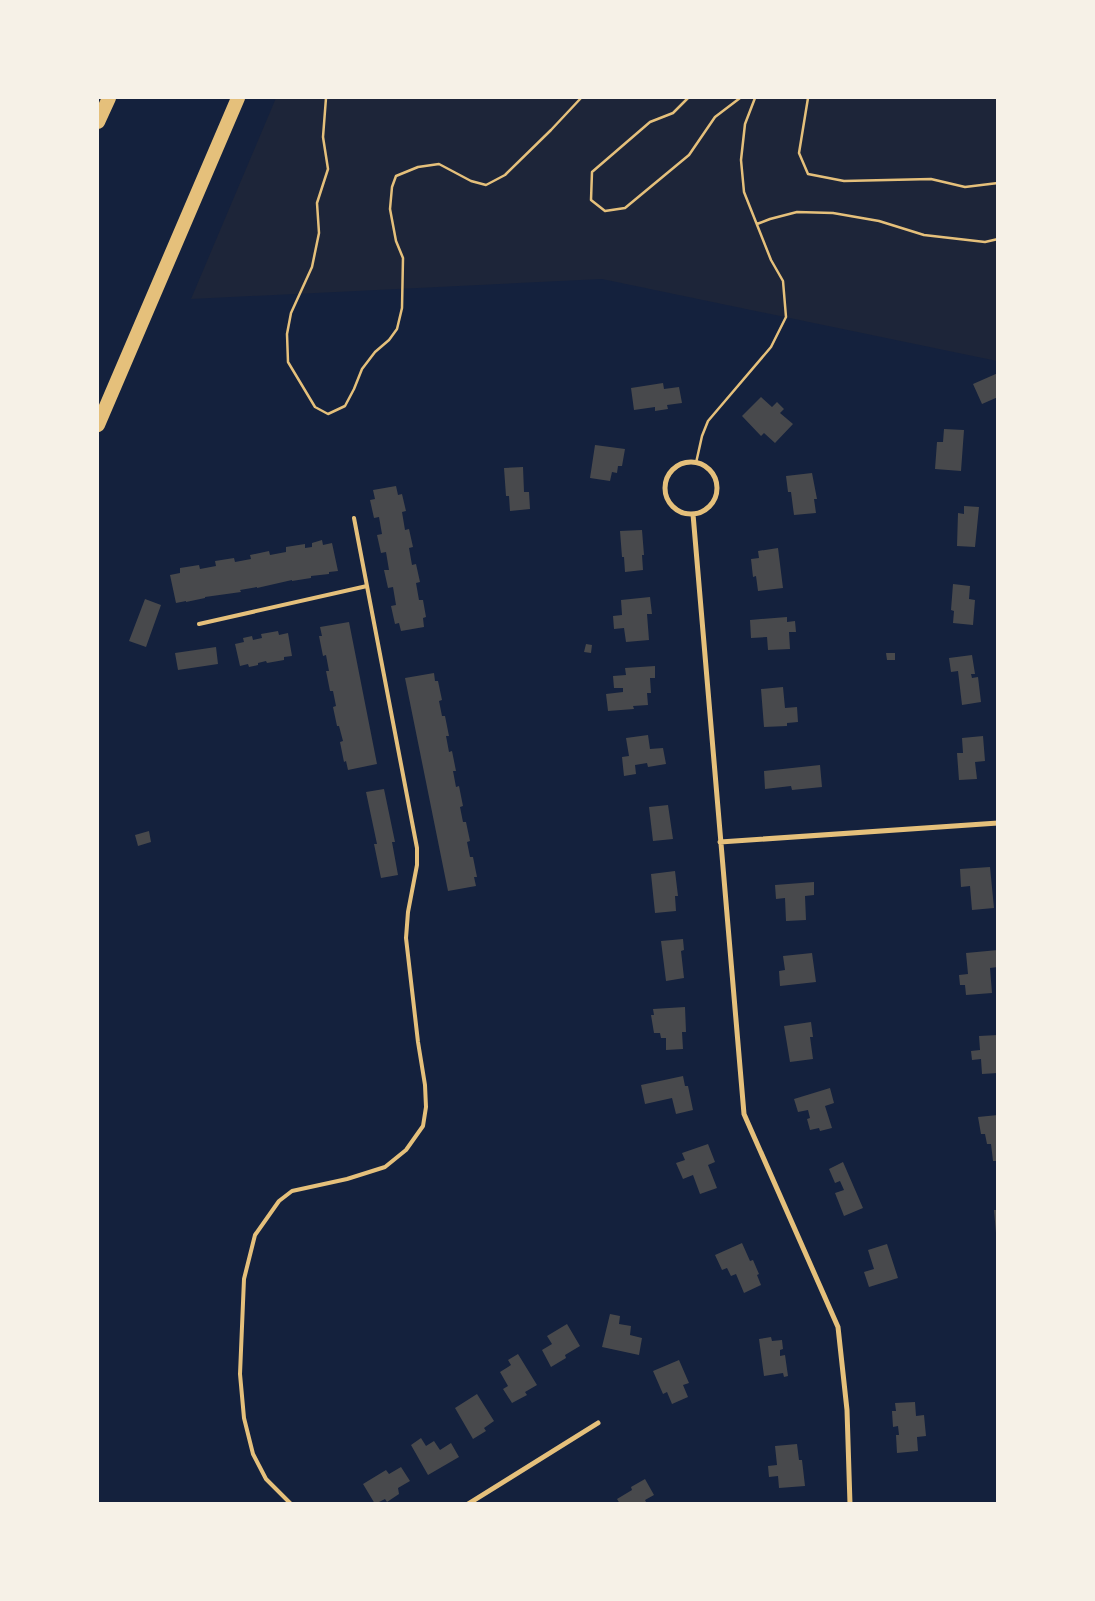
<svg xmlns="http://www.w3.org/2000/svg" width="1095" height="1601" font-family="'Titillium Web',sans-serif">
  <rect width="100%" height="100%" fill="#14213d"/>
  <path fill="#1d2539" d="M 276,98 L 997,98 L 997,361 L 602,279 L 191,299 Z"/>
  <path fill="#48494c" d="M 998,373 L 998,397 L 982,404 L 973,384 Z
    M 663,383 L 664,389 L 679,387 L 682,403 L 667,405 L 668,409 L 655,411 L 655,407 L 634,410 L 631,388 Z
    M 761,397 L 772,407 L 777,402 L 784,409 L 780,413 L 793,424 L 775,443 L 764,433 L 761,436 L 742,416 Z
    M 944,429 L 964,430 L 961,471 L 935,469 L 937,442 L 943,442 Z
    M 595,445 L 625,449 L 622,466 L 618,466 L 617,473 L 612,472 L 610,481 L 590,478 Z
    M 523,467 L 524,492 L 529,492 L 530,509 L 510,511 L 509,496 L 506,496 L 504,468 Z
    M 812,473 L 817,499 L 814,499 L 816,513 L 794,515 L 791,492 L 788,492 L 786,476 Z
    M 396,486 L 398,495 L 402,494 L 406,511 L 402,512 L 405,530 L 409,529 L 413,547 L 409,548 L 412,565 L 416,564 L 420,582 L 416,583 L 419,600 L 423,600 L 426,617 L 423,618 L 424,627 L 401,631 L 399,623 L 395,624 L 391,606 L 396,605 L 393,587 L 388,588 L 384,570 L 389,570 L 386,552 L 381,553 L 377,535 L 382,534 L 379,517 L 374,518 L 370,500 L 375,499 L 373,490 Z
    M 964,506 L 979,507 L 975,547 L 957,546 L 958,513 L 964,514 Z
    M 642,530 L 644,555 L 642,555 L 643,570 L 625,572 L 624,557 L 622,557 L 620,531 Z
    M 322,540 L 323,545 L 332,543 L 338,571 L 329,572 L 329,574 L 311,576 L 311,578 L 292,581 L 292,580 L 257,588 L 257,587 L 240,590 L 241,592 L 205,597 L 205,598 L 186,602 L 186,601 L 176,603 L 170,575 L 180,573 L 180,568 L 199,565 L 200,569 L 216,566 L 215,561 L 234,558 L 235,562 L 251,559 L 250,555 L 269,551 L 270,555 L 286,552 L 286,547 L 305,544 L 305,548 L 312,547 L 312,543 Z
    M 778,548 L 783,588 L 758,591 L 756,576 L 753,577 L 751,559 L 759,558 L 758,551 Z
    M 953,584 L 970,586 L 969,599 L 975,600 L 973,625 L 953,623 L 954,611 L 951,610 Z
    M 650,597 L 652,614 L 647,614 L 649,640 L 626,642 L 624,628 L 614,629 L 613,616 L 622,615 L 621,600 Z
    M 145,599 L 161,605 L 146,647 L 129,641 Z
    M 787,617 L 787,622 L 795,621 L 796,632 L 789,632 L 790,649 L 768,650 L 767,637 L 751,638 L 750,620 Z
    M 349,622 L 377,764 L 348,770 L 346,761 L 344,762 L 340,742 L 343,741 L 339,726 L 337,726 L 333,707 L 336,706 L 333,691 L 330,691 L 326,671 L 329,671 L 326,655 L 323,656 L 319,636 L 322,636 L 320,627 Z
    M 278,631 L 279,635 L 288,633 L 292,656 L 284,657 L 284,660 L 267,663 L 266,661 L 258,663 L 258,665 L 249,667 L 248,664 L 240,666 L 235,644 L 244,642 L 243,638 L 252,636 L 253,640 L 262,638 L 261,634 Z
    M 586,644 L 592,645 L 591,653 L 584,652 Z
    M 216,647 L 218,664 L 178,670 L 175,653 Z
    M 886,653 L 895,653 L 895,660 L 887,660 Z
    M 972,655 L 975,674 L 971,674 L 972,678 L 978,677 L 981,702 L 962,705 L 958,671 L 951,672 L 949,658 Z
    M 655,666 L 655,678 L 650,678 L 651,693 L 647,693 L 648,705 L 633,706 L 634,709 L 608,711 L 606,694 L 623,692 L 623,688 L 614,688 L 613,676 L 626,675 L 625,668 Z
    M 434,673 L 435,681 L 438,681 L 442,700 L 439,701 L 442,716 L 445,716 L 449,736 L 446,736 L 449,752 L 452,751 L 456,771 L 453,771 L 456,787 L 459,786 L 463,806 L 460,807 L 463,822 L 466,822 L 470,841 L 467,842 L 470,857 L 473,857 L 477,877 L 474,877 L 476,886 L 448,891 L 405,678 Z
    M 783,687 L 785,708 L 797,707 L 798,722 L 787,723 L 787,726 L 764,727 L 761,689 Z
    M 648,735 L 650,749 L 663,748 L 666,764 L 648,767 L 647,763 L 635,765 L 636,774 L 624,776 L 622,757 L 629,756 L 626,738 Z
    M 983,736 L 985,761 L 975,762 L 977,779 L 959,780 L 957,753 L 963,753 L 962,738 Z
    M 820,765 L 822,787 L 792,790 L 791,786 L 765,789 L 764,771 Z
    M 384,789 L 395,842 L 392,842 L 398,875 L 381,878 L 374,844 L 377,844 L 366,792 Z
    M 668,805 L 673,839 L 653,841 L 649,807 Z
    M 149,831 L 151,842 L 138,846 L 135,835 Z
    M 990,867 L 994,908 L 972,910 L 970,886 L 961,887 L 960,869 Z
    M 675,871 L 678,896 L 675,896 L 676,911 L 655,913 L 651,874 Z
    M 814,882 L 814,895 L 805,896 L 806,920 L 786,921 L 785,898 L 776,899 L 775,885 Z
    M 683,939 L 684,950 L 681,951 L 684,978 L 666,981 L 661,941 Z
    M 998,950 L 998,967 L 990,968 L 992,993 L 966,995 L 965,985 L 960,985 L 959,975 L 968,974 L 966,953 Z
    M 812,953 L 816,982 L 780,986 L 779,971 L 785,970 L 783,956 Z
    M 685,1007 L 686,1032 L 682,1032 L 683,1049 L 666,1050 L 666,1038 L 661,1038 L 660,1033 L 654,1033 L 651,1015 L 654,1015 L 653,1009 Z
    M 811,1022 L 813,1037 L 810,1037 L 813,1059 L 790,1062 L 784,1026 Z
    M 998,1035 L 998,1073 L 982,1074 L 981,1059 L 972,1060 L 971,1051 L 980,1050 L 979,1036 Z
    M 683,1076 L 685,1086 L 688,1086 L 693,1110 L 676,1114 L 672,1098 L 645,1104 L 641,1085 Z
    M 830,1088 L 834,1103 L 825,1106 L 832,1128 L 820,1131 L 819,1128 L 810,1130 L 807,1119 L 810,1118 L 808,1110 L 798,1112 L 794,1099 Z
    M 998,1115 L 998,1161 L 993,1161 L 991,1144 L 987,1144 L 985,1134 L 981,1134 L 978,1117 Z
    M 708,1144 L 715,1162 L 708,1165 L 717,1188 L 700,1194 L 693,1175 L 683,1179 L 676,1163 L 685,1160 L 682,1153 Z
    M 843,1162 L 863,1208 L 844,1216 L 835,1193 L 844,1190 L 840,1181 L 835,1183 L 829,1169 Z
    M 994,1210 L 998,1210 L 998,1233 L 996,1233 Z
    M 742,1243 L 750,1261 L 753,1260 L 759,1274 L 757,1275 L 761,1285 L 744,1293 L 736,1274 L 731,1276 L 727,1268 L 722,1270 L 715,1255 Z
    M 887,1244 L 898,1278 L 869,1287 L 864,1272 L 874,1269 L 868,1250 Z
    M 610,1314 L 620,1316 L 619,1324 L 631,1326 L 630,1335 L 642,1338 L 639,1355 L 602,1347 Z
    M 567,1324 L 580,1346 L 565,1355 L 566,1358 L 551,1367 L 542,1350 L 552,1344 L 547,1336 Z
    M 771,1337 L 772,1341 L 782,1340 L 783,1349 L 780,1350 L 780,1356 L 785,1355 L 788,1376 L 784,1377 L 783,1373 L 764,1376 L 759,1339 Z
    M 518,1354 L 537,1385 L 525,1392 L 527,1395 L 512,1403 L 503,1389 L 508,1386 L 500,1372 L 511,1365 L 508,1360 Z
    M 679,1360 L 689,1383 L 683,1385 L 688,1397 L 672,1404 L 667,1392 L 663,1394 L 653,1371 Z
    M 477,1394 L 494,1421 L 484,1428 L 486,1431 L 473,1439 L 455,1408 Z
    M 915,1402 L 916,1416 L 924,1415 L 926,1436 L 917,1437 L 918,1451 L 897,1453 L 896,1435 L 899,1435 L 898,1426 L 893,1427 L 892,1411 L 896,1411 L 895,1403 Z
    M 421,1438 L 426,1446 L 434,1441 L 440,1450 L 451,1443 L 459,1457 L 428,1475 L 411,1445 Z
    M 797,1444 L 799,1460 L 802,1460 L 805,1486 L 779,1488 L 778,1476 L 769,1477 L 768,1466 L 777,1465 L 775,1446 Z
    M 401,1467 L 410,1481 L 398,1488 L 399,1494 L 387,1502 L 385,1499 L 375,1504 L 363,1484 L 386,1470 L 389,1474 Z
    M 645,1479 L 654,1495 L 645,1500 L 647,1504 L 620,1504 L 617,1499 L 632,1490 L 631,1487 Z"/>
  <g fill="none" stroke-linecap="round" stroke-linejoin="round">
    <path stroke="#e5c07b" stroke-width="2.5" d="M 326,98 L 323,137 L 328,169 L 317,203 L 319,233 L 312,267 L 291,313 L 287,334 L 288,362 L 315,407 L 328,414 L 345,406 L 354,389 L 362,369 L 375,352 L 389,340 L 397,329 L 402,308 L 403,258 L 396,241 L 390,209 L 392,187 L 396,176 L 418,167 L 439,164 L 471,181 L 486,185 L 505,175 L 551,130 L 581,98
      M 688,98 L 673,113 L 650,122 L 592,172 L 591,200 L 605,211 L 625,208 L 689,155 L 715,117 L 740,98
      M 808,98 L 799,153 L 808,174 L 844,181 L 931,179 L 965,187 L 998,183
      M 757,224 L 770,219 L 797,212 L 833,213 L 879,221 L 924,235 L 985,242 L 998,239
      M 696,463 L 702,436 L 708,421 L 771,347 L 786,317 L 783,281 L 771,260 L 744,192 L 741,160 L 745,124 L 755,98"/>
    <path stroke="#e5c07b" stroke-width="4" d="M 199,624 L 367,586
      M 291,1504 L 266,1479 L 253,1454 L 244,1418 L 240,1374 L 244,1279 L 255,1235 L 279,1201 L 292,1191 L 347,1179 L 385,1167 L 406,1150 L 423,1126 L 426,1107 L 425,1085 L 418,1042 L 406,938 L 408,912 L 417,865 L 417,848 L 354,518"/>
    <path stroke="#e5c07b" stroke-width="5" d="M665 488a26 26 0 1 1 52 0a26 26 0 1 1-52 0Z
      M 693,514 L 744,1114 L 838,1327 L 847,1410 L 850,1504
      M 720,842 L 998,823
      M 468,1504 L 598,1423"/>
    <path stroke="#e5c07b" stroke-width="14" d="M 98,122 L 109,98
      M 98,425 L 238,98"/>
  </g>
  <rect width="1095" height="1601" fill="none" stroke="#f6f1e7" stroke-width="198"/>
</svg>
